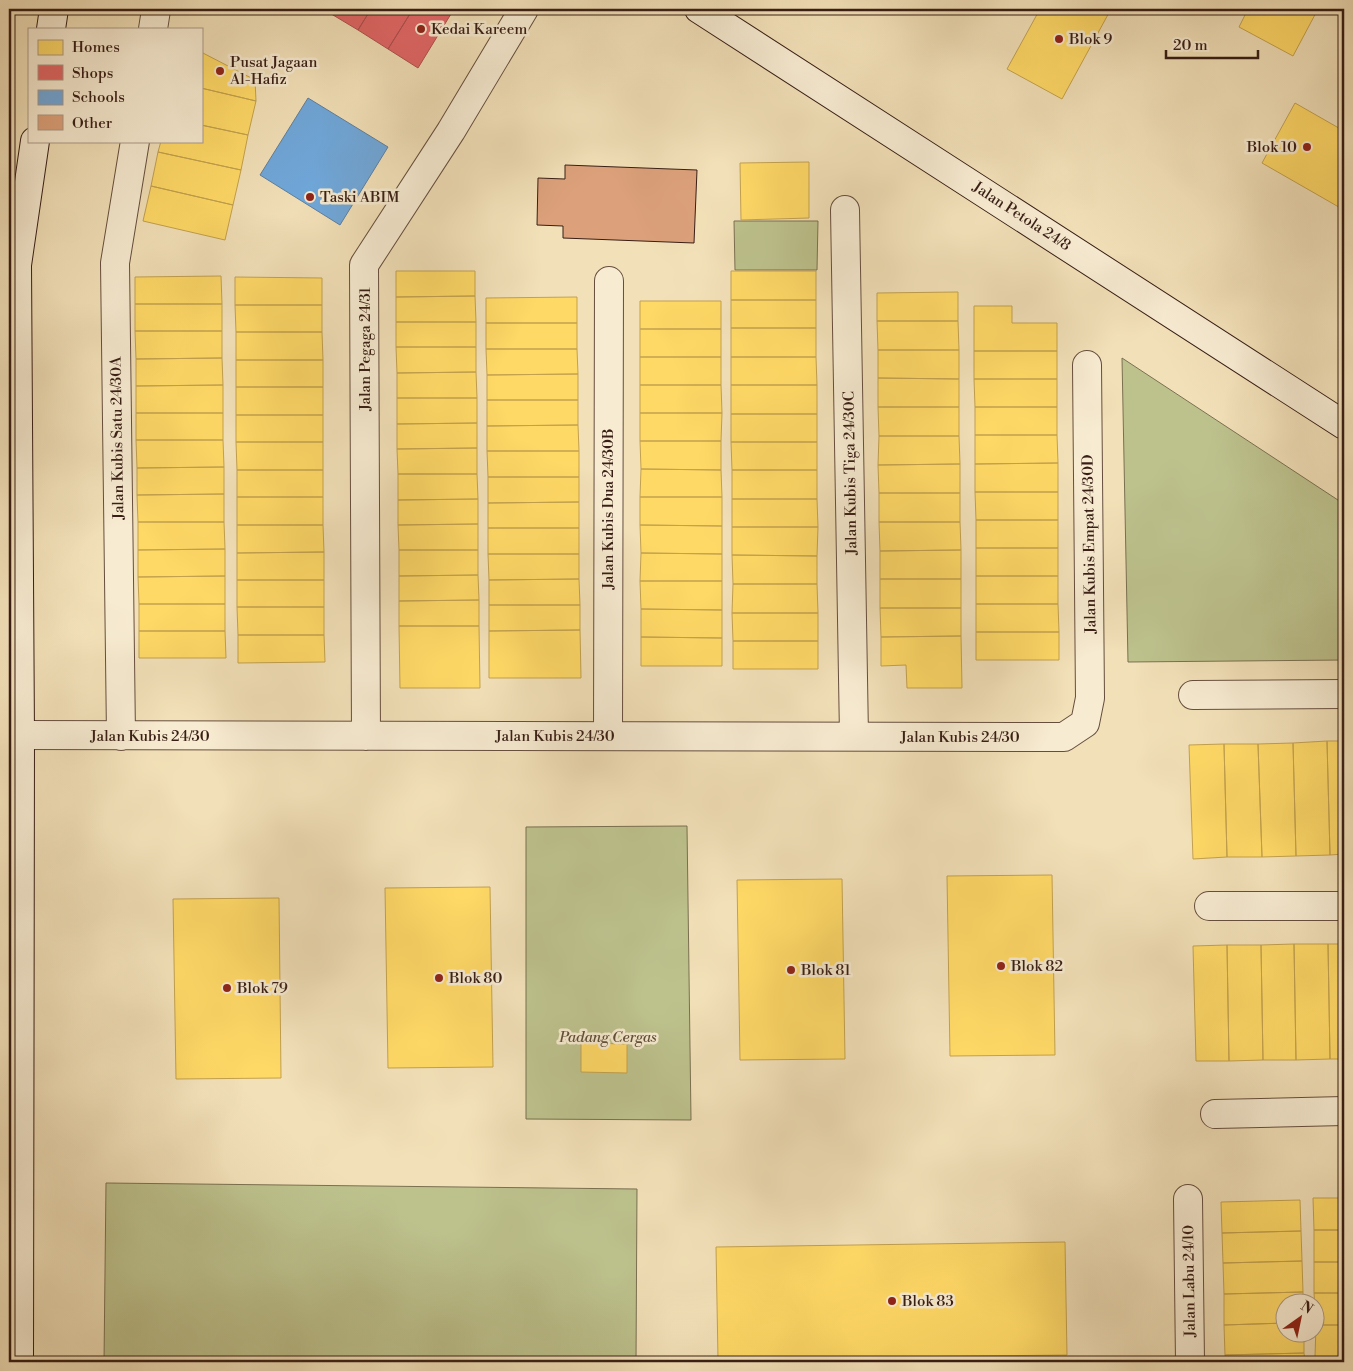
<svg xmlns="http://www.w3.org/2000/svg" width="1353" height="1371" font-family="'Libre Bodoni',serif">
  <rect width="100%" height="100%" fill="#f2e0b8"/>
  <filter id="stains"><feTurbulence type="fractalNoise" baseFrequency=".004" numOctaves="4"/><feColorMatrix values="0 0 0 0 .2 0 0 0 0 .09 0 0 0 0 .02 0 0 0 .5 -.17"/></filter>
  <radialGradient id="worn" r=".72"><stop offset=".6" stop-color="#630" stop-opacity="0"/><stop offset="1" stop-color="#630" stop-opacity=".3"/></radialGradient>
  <path fill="#bdc28d" stroke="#7a7051" d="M 734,221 L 818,221 L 817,270 L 735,270 Z
    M 1122,358 L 1344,504 L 1344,660 L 1128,662 Z
    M 687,826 L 691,1120 L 526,1119 L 526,827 Z
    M 106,1183 L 637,1189 L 636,1362 L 104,1362 Z"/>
  <path fill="#ffd966" stroke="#c3a14e" d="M 1040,9 L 1111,9 L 1062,99 L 1007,69 Z
    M 1248,9 L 1318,9 L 1293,56 L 1239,27 Z
    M 201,52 L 255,80 L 256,101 L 201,88 Z
    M 201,88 L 256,101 L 248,135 L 201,125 Z
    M 1295,103 L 1344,131 L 1344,210 L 1262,163 Z
    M 201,125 L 248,135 L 241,170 L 158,152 L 161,141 L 201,141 Z
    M 158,152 L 241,170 L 233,205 L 151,186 Z
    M 809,162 L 809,218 L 741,220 L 740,163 Z
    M 151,186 L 233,205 L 225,240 L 143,221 Z
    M 396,271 L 475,271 L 475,296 L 396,297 Z
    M 731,271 L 816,271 L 816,300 L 731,300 Z
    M 221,276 L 222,304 L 135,304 L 135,277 Z
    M 235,277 L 322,278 L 322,305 L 235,305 Z
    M 958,292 L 958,321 L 877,321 L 877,293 Z
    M 475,296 L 476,322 L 396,322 L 396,297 Z
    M 577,297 L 577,323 L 486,323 L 486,298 Z
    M 731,300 L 816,300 L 816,328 L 731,328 Z
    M 640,301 L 721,301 L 721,329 L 640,329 Z
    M 135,304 L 222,304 L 222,331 L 135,331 Z
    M 235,305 L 322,305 L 322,332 L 236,332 Z
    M 974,306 L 1012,306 L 1012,323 L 1057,323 L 1057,351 L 974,351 Z
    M 877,321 L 958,321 L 959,350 L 878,350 Z
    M 396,322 L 476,322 L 476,347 L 396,347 Z
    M 486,323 L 577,323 L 577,349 L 486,349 Z
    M 731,328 L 816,328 L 816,357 L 731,357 Z
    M 640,329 L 721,329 L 721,357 L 640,357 Z
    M 135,331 L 222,331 L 222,358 L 136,359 Z
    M 236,332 L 322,332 L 323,360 L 236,360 Z
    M 396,347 L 476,347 L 476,372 L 397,373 Z
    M 486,349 L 577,349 L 578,374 L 487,375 Z
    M 878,350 L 959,350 L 959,379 L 878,378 Z
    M 974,351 L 1057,351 L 1057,379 L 974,379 Z
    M 640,357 L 721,357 L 721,385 L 640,385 Z
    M 731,357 L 816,357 L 817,385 L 731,385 Z
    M 222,358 L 223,385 L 136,386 L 136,359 Z
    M 236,360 L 323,360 L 323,387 L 236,387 Z
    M 476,372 L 477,398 L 397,398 L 397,373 Z
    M 578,374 L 578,400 L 487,400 L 487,375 Z
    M 878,378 L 959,379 L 959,407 L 878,407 Z
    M 974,379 L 1057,379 L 1057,407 L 975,407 Z
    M 223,385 L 223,413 L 136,413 L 136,386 Z
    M 640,385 L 721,385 L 722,413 L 640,413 Z
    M 731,385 L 817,385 L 817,414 L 731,414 Z
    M 236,387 L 323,387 L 323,415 L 236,415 Z
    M 397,398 L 477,398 L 477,423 L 397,424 Z
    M 487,400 L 578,400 L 578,425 L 487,426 Z
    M 878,407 L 959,407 L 959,436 L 879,436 Z
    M 975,407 L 1057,407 L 1057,435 L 975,435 Z
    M 136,413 L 223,413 L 223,440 L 136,440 Z
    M 640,413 L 722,413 L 721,441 L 640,441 Z
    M 731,414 L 817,414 L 817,442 L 731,442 Z
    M 236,415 L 323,415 L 323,442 L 236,442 Z
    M 477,423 L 477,448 L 397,449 L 397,424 Z
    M 578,425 L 579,451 L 487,451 L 487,426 Z
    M 975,435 L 1057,435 L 1058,463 L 975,464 Z
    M 879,436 L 959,436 L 960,464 L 878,465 Z
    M 136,440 L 223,440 L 224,467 L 137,468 Z
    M 640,441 L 721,441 L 721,470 L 641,469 Z
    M 236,442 L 323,442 L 323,470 L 237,470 Z
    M 731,442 L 817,442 L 817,470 L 732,470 Z
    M 477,448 L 477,474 L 398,474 L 397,449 Z
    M 487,451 L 579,451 L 579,477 L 488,477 Z
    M 1058,463 L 1058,492 L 975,492 L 975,464 Z
    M 960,464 L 960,493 L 879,493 L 878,465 Z
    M 224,467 L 224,494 L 137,495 L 137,468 Z
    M 641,469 L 721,470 L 722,497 L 640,497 Z
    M 237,470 L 323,470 L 323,497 L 237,497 Z
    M 732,470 L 817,470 L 817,499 L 732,499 Z
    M 398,474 L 477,474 L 478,499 L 398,500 Z
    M 488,477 L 579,477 L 579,502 L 488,503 Z
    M 975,492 L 1058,492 L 1058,520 L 976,520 Z
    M 879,493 L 960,493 L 960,522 L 879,522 Z
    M 224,494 L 224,522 L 138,522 L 137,495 Z
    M 237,497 L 323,497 L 323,525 L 237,525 Z
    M 640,497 L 722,497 L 722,526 L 640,525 Z
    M 478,499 L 478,524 L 398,525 L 398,500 Z
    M 732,499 L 817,499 L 818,527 L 732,527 Z
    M 579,502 L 579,528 L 488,528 L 488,503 Z
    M 976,520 L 1058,520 L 1058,548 L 976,548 Z
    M 138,522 L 224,522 L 225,549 L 138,550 Z
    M 879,522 L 960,522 L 961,550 L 880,551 Z
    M 478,524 L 478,550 L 399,550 L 398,525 Z
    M 237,525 L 323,525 L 324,552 L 237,553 Z
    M 640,525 L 722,526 L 722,554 L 641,553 Z
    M 732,527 L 818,527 L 817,556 L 732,555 Z
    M 488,528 L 579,528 L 579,554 L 488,554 Z
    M 976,548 L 1058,548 L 1058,576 L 976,576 Z
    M 225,549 L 225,576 L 138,577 L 138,550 Z
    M 399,550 L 478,550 L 478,575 L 399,576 Z
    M 961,550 L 961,579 L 880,579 L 880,551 Z
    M 324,552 L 324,580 L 237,580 L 237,553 Z
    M 641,553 L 722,554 L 722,581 L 640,581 Z
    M 488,554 L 579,554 L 579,579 L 489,580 Z
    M 732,555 L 817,556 L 817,584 L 733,584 Z
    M 478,575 L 479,600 L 399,601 L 399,576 Z
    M 225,576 L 225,604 L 139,604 L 138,577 Z
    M 976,576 L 1058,576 L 1058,604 L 976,604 Z
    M 579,579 L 580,605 L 489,605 L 489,580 Z
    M 880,579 L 961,579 L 961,608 L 880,608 Z
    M 237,580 L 324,580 L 324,607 L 237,607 Z
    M 640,581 L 722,581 L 722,610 L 641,609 Z
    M 733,584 L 817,584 L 818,613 L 732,613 Z
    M 479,600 L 479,626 L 399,626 L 399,601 Z
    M 139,604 L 225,604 L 225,631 L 139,631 Z
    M 976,604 L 1058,604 L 1059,632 L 976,632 Z
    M 489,605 L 580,605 L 580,630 L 489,631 Z
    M 237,607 L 324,607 L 324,635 L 238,635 Z
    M 880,608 L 961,608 L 961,636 L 881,637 Z
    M 641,609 L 722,610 L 722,638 L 641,637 Z
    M 732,613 L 818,613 L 818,641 L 733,641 Z
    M 399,626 L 479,626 L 480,688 L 400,688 Z
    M 580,630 L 581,678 L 489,678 L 489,631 Z
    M 139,631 L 225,631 L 226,658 L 139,658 Z
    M 976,632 L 1059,632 L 1059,660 L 976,660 Z
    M 238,635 L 324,635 L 325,662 L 238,663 Z
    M 961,636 L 962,688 L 907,688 L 906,665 L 881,666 L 881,637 Z
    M 641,637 L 722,638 L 722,666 L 641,666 Z
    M 733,641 L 818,641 L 818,669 L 733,669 Z
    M 1327,741 L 1330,855 L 1296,856 L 1293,743 Z
    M 1327,741 L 1344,741 L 1344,854 L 1330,855 Z
    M 1293,743 L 1296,856 L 1262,857 L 1258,744 Z
    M 1224,744 L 1227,857 L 1193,859 L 1189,745 Z
    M 1224,744 L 1258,744 L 1262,857 L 1227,857 Z
    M 1052,875 L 1055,1055 L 950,1056 L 947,876 Z
    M 842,879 L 845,1059 L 740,1060 L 737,880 Z
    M 490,887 L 493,1067 L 388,1068 L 385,888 Z
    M 279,898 L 281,1078 L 176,1079 L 173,899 Z
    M 1294,944 L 1328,944 L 1330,1059 L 1296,1060 Z
    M 1294,944 L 1296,1060 L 1263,1060 L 1261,945 Z
    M 1328,944 L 1344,944 L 1344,1059 L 1330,1059 Z
    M 1227,945 L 1261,945 L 1263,1060 L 1229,1061 Z
    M 1227,945 L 1229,1061 L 1196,1061 L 1193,946 Z
    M 581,1043 L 627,1044 L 627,1073 L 581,1072 Z
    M 1313,1198 L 1344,1198 L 1344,1230 L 1314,1230 Z
    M 1300,1200 L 1301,1231 L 1222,1233 L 1221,1202 Z
    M 1314,1230 L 1344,1230 L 1344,1262 L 1314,1262 Z
    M 1301,1231 L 1302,1261 L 1223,1263 L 1222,1233 Z
    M 1065,1242 L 1067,1355 L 718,1359 L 716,1247 Z
    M 1302,1261 L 1303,1292 L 1224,1294 L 1223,1263 Z
    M 1314,1262 L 1344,1262 L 1344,1293 L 1314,1293 Z
    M 1303,1292 L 1303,1304 L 1286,1304 L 1286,1323 L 1224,1325 L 1224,1294 Z
    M 1314,1293 L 1344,1293 L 1344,1325 L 1316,1325 Z
    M 1286,1323 L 1286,1334 L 1304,1334 L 1304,1353 L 1225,1355 L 1224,1325 Z
    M 1316,1325 L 1344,1325 L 1344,1357 L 1315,1357 Z
    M 1304,1353 L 1305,1362 L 1225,1362 L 1225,1355 Z
    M 1315,1357 L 1344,1357 L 1344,1362 L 1315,1362 Z"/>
  <path fill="#e06666" stroke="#ae504e" d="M 330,9 L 371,9 L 358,30 L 328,12 Z
    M 371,9 L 413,9 L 388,49 L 358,30 Z
    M 413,9 L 454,9 L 418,68 L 388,49 Z"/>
  <path fill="#6fa8dc" stroke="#5e7fa0" d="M 308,98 L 388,147 L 340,225 L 260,175 Z"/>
  <path fill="#dca17b" stroke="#381e15" d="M 565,165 L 697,170 L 694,243 L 563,238 L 563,226 L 537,225 L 538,178 L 565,179 Z"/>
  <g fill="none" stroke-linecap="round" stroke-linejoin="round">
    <defs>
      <path id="street" d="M 153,29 L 156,10
        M 845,210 L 854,736
        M 1193,695 L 1344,694
        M 20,735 L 1064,737 L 1085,723 L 1090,698 L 1087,365
        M 121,736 L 115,263 L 135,141
        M 366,736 L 364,265 L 451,131 L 524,9
        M 608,736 L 609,281
        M 1209,906 L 1344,906
        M 1215,1114 L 1344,1111
        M 1188,1199 L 1190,1362"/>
      <path id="secondary" d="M 699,9 L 1344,425
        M 51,29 L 54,9
        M 19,1362 L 20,735 L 17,265 L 35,141"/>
    </defs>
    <use href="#street" stroke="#664e3e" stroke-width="30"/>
    <use href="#secondary" stroke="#381e15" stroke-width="30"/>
    <use href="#street" stroke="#f7ebd1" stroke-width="28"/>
    <use href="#secondary" stroke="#f7ebd1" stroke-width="28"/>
  </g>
  <g fill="#8f2418" stroke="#f7ebd1" stroke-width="2">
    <circle cx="421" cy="29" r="5"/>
    <circle cx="1059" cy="39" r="5"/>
    <circle cx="220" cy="71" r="5"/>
    <circle cx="1307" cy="147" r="5"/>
    <circle cx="310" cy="197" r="5"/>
    <circle cx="1001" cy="966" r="5"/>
    <circle cx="791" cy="970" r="5"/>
    <circle cx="439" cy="978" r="5"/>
    <circle cx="227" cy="988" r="5"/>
    <circle cx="892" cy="1301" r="5"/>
  </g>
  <g text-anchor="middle" stroke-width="5" stroke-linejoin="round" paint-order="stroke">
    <g font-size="15" fill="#381e15" stroke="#f7ebd1" text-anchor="start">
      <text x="431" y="34">Kedai Kareem</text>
      <text x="1069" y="44">Blok 9</text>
      <text x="230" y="67">Pusat Jagaan<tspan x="230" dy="17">Al-Hafiz</tspan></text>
      <text x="1297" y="152" text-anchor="end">Blok 10</text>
      <text x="320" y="202">Taski ABIM</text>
      <text x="1011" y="971">Blok 82</text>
      <text x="801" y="975">Blok 81</text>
      <text x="449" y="983">Blok 80</text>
      <text x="237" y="993">Blok 79</text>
      <text x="902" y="1306">Blok 83</text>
    </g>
    <g font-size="15" fill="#381e15" stroke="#f7ebd1">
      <text transform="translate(1022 216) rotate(33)" y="5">Jalan Petola 24/8</text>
      <text transform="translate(365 349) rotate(-90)" y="5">Jalan Pegaga 24/31</text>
      <text transform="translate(117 438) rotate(-91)" y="5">Jalan Kubis Satu 24/30A</text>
      <text transform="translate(850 473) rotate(-91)" y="5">Jalan Kubis Tiga 24/30C</text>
      <text transform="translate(608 509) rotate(-90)" y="5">Jalan Kubis Dua 24/30B</text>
      <text transform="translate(1089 544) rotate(-91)" y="5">Jalan Kubis Empat 24/30D</text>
      <text x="150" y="741">Jalan Kubis 24/30</text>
      <text x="555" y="741">Jalan Kubis 24/30</text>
      <text x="960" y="742">Jalan Kubis 24/30</text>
      <text transform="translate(1189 1281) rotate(-91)" y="5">Jalan Labu 24/10</text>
    </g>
    <g font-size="15" font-style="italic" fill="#604f39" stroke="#f7ebd1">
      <text x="608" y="1042">Padang Cergas</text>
    </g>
  </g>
  <rect width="1353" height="1371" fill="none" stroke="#f2e0b8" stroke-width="30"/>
  <rect x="10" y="10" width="1333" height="1351" fill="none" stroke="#381e15" stroke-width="2.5"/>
  <rect x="15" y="15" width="1323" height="1341" fill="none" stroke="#381e15"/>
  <rect x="28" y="28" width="175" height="115" fill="#f7ebd1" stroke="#ab9986"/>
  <rect x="38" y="40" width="25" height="15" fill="#ffd966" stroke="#ab9986"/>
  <text x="72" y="52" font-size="15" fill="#381e15">Homes</text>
  <rect x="38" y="65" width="25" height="15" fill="#e06666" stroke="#ab9986"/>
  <text x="72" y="78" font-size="15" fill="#381e15">Shops</text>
  <rect x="38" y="90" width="25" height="15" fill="#6fa8dc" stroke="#ab9986"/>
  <text x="72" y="102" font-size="15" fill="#381e15">Schools</text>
  <rect x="38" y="115" width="25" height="15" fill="#dca17b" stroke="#ab9986"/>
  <text x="72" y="128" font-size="15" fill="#381e15">Other</text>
  <g transform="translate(1300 1318) rotate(33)"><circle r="24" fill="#f7ebd1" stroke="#ab9986"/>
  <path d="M0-4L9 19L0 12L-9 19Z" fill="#8f2418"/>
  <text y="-8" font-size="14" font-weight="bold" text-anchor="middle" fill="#381e15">N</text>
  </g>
  <path d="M1166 50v8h92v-8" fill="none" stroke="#381e15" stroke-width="2.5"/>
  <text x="1173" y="50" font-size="15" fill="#381e15" stroke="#f7ebd1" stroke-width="4" paint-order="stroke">20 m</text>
  <rect width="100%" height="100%" filter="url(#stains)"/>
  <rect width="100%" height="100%" fill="url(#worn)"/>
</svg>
